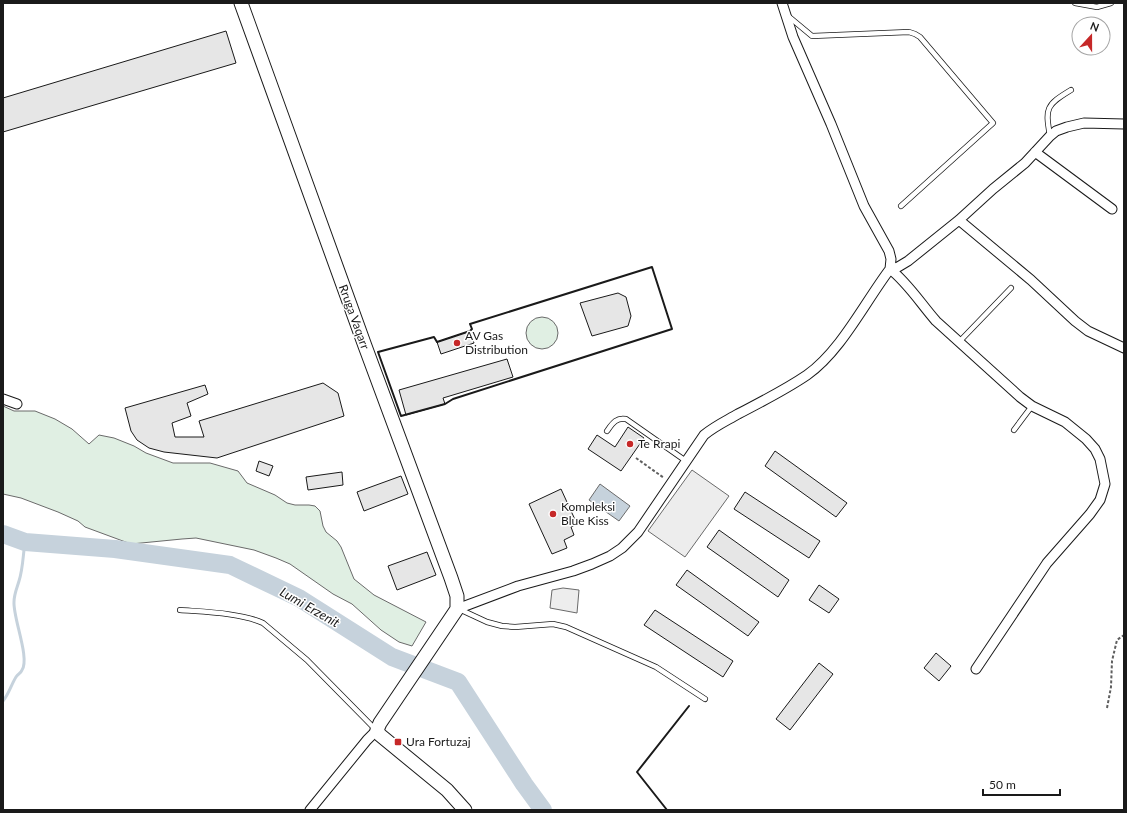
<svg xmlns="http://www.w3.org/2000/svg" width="1127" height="813" font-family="Lato,sans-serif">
  <rect width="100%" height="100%" fill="#fff"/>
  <path fill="#e0efe3" stroke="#6a6a6a" d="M526 333a16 16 0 1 1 32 0a16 16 0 1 1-32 0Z
    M 3,406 L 14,411 L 35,411 L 55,419 L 72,429 L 89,444 L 99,435 L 114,438 L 134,446 L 146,453 L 173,463 L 210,463 L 238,471 L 247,483 L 275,495 L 287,503 L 295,505 L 309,505 L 315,506 L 320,511 L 323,526 L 326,532 L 337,541 L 341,547 L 354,579 L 374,595 L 426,622 L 412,646 L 399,642 L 381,630 L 352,604 L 333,594 L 290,564 L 276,558 L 254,550 L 196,538 L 182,539 L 131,544 L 85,527 L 78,521 L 58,512 L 21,498 L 3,494 Z"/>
  <path fill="#ededed" stroke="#6a6a6a" d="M 692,470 L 729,496 L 685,557 L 648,531 Z
    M 563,588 L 579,590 L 577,613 L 550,608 L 552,590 Z"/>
  <path fill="#c6d2dc" stroke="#6a6a6a" d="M 600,484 L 630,506 L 619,521 L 589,500 Z"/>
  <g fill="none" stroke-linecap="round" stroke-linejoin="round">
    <path stroke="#c6d2dc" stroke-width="3" d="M 3,701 C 9,694 11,685 16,677 C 18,674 21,673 22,670 C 30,658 13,618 14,602 C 14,594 17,588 19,581 C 23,569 23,555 25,542"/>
    <path stroke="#c6d2dc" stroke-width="18" d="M 3,534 L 25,542 L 115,549 L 230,565 L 299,598 L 392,657 L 458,682 L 524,784 L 543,810"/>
  </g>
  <path fill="#e6e6e6" stroke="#1a1a1a" d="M 226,31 L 236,63 L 3,132 L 3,98 Z
    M 618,293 L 626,297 L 631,316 L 628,326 L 592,336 L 580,303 Z
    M 470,331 L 474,343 L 441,354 L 437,342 Z
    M 507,359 L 513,377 L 443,398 L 445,404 L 406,415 L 399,390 Z
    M 323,383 L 338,393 L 344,416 L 217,458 L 164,452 L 149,448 L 137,440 L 131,431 L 125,408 L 205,385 L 208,394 L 187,403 L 191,416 L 172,423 L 175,437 L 204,437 L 199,421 Z
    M 628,427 L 644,438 L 621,471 L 588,449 L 597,435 L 615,447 Z
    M 775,451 L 847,503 L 836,517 L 765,466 Z
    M 259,461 L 273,466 L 269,476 L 256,471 Z
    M 342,472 L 343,485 L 308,490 L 306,477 Z
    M 401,476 L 408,494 L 364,511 L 357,492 Z
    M 561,489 L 577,524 L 571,527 L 574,535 L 564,540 L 567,548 L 552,554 L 529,504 Z
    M 745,492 L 820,541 L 809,558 L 734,509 Z
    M 719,530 L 789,580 L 778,597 L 707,547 Z
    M 427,552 L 436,575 L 397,590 L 388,566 Z
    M 687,570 L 759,622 L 748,636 L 676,585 Z
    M 819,585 L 839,599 L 829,613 L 809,600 Z
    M 655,610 L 733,661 L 723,677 L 644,625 Z
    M 936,653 L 951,666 L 939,681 L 924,668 Z
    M 819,663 L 833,674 L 790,730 L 776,719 Z"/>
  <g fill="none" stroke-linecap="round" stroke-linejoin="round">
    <defs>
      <path id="lane" d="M 1075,3 L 1097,7 L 1111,3
        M 788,16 L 812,36 L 909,32 L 915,34 L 920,37 L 993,123 L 901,206
        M 1050,136 C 1045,108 1046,105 1071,90
        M 959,342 L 1011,288
        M 1014,430 L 1032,406
        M 607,431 C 612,424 616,417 626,419 L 686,461
        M 459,609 L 487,622 L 502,626 L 515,627 L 553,624 L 566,627 L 656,667 L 705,699
        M 180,610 C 205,612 241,613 263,623 L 307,660 L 376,730"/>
      <path id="street" d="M 1035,152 L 1112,209
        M 959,220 L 1031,280 L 1075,321 L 1088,331 L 1124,348
        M 890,269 C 908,283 921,304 936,321 L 1020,397 L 1032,406 L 1065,422 L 1086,439 L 1095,449 L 1100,459 L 1105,484 L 1100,500 L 1090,514 L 1047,563 L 976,669
        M 890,269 L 898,267 L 908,261 L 959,220 L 993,189 L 1025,163 L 1050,136 L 1056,131 L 1067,127 L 1084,123 L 1124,124
        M 3,399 L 17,404
        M 457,609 L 518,586 L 573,571 L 592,564 L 610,556 L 622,548 L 638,532 L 704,435 C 715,426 726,421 738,414 C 761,402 785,390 807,375 C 841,351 865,302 890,269 L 891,259 L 889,251 L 864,206 L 831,124 L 793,37 L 782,3
        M 310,810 L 367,740 L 377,730"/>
      <path id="secondary" d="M 241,3 L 365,346 L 451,578 L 457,596 L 457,609 L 380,723 L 377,730 L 380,735 L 447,790 L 465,810"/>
    </defs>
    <use href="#lane" stroke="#1a1a1a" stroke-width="6"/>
    <use href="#street" stroke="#1a1a1a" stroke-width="11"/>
    <use href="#secondary" stroke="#1a1a1a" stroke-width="15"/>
    <path stroke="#5f5f5f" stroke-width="2" stroke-dasharray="3 2" stroke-linecap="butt" d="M 636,458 L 664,478
      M 1107,708 L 1111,687 L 1112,661 L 1117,640 L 1124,635"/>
    <use href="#lane" stroke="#fff" stroke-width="4.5"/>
    <use href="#street" stroke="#fff" stroke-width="9"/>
    <use href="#secondary" stroke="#fff" stroke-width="13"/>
    <path stroke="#1a1a1a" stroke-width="2" d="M 652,267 L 672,329 L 453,399 L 445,404 L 401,416 L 378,352 L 434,337 L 437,342 L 470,331 L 472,329 L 470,324 Z
      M 667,810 L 637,772 L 689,706"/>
  </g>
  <g fill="#c62828" stroke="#fff" stroke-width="1.5">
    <circle cx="457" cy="343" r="4"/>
    <circle cx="630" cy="444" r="4"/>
    <circle cx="553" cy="514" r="4"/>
    <rect x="394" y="738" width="8" height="8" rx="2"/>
  </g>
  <g text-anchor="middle" stroke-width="3" stroke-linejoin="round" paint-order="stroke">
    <g font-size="12" fill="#1a1a1a" stroke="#fff">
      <text transform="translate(354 317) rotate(70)" y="4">Rruga Vaqarr</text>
    </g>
    <g font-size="12" fill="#1a1a1a" stroke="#fff" text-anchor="start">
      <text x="465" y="340">AV Gas<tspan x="465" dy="14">Distribution</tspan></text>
      <text x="638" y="448">Te Rrapi</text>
      <text x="561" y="511">Kompleksi<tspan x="561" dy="14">Blue Kiss</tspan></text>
      <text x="406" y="746">Ura Fortuzaj</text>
    </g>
    <g font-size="13" font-style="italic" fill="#1a1a1a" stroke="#fff">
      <text transform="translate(310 607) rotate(30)" y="5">Lumi Erzenit</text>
    </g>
  </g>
  <rect width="1127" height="813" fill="none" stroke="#1a1a1a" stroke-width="8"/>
  <g transform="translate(1091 36) rotate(21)"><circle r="19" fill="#ffffff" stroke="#a3a3a3"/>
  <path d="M0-3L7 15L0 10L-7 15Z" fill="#c62828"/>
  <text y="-6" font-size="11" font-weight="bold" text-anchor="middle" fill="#1a1a1a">N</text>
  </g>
  <path d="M983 789v6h77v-6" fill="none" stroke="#1a1a1a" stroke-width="2"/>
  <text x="989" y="789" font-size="12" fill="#1a1a1a" stroke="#ffffff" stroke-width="3" paint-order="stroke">50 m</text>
</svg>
